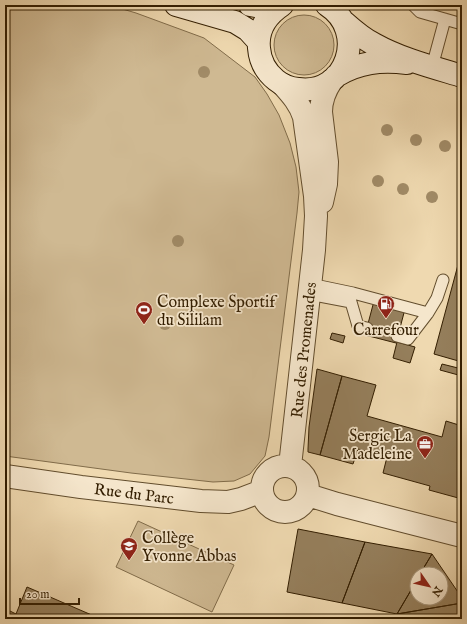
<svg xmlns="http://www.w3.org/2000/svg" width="467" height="624" font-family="'IM FELL English',serif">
  <rect width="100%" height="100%" fill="#efd9b0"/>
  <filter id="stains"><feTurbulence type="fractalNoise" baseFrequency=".005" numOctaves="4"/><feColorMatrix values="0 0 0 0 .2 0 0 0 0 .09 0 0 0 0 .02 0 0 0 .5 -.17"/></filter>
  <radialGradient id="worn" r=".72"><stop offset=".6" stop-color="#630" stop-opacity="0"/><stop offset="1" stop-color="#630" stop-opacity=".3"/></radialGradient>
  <path fill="#cfb992" stroke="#816c4a" d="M 5,5 L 109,5 L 136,13 L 204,38 L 255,77 L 267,94 L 279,115 L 290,143 L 296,167 L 299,192 L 297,213 L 269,437 L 265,456 L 250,474 L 234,481 L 213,482 L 131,473 L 5,456 Z
    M274 45a30 30 0 1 1 60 0a30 30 0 1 1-60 0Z
    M 138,521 L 234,565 L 212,612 L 116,567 Z"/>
  <path fill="#957f5c" stroke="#331e01" d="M 462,250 L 462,362 L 434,354 Z
    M 374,301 L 405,309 L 396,343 L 365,335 Z
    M 332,333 L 345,336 L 343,343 L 330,339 Z
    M 397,342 L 415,347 L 410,363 L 393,358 Z
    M 442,364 L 462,369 L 462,376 L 440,370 Z
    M 317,369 L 342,376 L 320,455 L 308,452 L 308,449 L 309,427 Z
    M 342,376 L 376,385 L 367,416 L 442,437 L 446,421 L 462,426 L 462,499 L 429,490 L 430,486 L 383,473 L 387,457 L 358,449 L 353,464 L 320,455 Z
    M 298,529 L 365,542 L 342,603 L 287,592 Z
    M 365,542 L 432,554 L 420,574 L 417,574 L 417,580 L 397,614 L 342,603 Z
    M 432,554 L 462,598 L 462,603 L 397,614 L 417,580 L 417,598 L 441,598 L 441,574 L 420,574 Z
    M 27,587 L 94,616 L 93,619 L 5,619 L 8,610 L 16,614 Z
    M 462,603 L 462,619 L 396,619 L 397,614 Z"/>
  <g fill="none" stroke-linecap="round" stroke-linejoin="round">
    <defs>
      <path id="lane" d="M 413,5 L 420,12 L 462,24
        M 432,67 L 445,19
        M 310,284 L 353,293 L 428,313
        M 309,294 L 351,302 L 358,326 L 367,328
        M 397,336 L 408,339 L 428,313 L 437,298 L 443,280"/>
      <path id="street" d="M 283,85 C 292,95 300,104 304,117 L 315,196 L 316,216 L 314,250 L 290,466
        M 322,202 L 326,184 L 327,162 L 321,112 C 321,100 325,90 332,80
        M262 489a23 23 0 1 1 46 0a23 23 0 1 1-46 0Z
        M 5,476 L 81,487 L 201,501 L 228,502 L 241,499 L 262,491
        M 308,495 L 337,504 L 462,536"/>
      <path id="secondary" d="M 176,5 L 235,22 L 248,30 L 258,41
        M 250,5 L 261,7 L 277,5
        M 282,5 C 267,15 257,30 259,48 C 260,61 266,72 276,80 C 282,85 289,88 298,89 C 347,96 368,31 327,5
        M 344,22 C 353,30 363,39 374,44 C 401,59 432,67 462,76
        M 336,76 C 359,62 381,60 407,63"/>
    </defs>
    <use href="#lane" stroke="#624d2d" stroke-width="13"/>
    <use href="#street" stroke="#624d2d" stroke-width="24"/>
    <use href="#secondary" stroke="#331e01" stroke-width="24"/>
    <use href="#lane" stroke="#f5e6cc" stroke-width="11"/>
    <use href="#street" stroke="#f5e6cc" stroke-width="22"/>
    <use href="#secondary" stroke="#f5e6cc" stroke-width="22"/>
  </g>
  <g fill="#a18b67">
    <circle cx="204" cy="72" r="6"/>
    <circle cx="387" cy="130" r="6"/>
    <circle cx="416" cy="140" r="6"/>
    <circle cx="445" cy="146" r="6"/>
    <circle cx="378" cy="181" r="6"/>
    <circle cx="403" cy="189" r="6"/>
    <circle cx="432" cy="197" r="6"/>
    <circle cx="178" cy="241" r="6"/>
    <circle cx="165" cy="324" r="6"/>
  </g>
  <defs>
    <symbol id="fuel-pin" viewBox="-11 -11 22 30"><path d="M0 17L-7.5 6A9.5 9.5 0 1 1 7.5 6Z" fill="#8f2418" stroke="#f5e6cc"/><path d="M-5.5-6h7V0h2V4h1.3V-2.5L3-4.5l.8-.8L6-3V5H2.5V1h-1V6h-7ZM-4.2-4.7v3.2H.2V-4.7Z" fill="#fff"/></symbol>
    <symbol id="stadium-pin" viewBox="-11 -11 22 30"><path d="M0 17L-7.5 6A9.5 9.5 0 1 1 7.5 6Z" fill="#8f2418" stroke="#f5e6cc"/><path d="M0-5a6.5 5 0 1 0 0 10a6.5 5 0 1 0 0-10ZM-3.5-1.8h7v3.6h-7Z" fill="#fff"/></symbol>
    <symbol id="office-pin" viewBox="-11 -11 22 30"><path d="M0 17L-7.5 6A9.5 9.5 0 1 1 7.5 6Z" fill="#8f2418" stroke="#f5e6cc"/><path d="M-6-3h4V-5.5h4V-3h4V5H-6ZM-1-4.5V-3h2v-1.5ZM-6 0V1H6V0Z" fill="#fff"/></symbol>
    <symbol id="school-pin" viewBox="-11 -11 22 30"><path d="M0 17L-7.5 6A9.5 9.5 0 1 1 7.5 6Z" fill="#8f2418" stroke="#f5e6cc"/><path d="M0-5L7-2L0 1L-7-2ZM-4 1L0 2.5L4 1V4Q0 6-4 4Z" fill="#fff"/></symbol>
  </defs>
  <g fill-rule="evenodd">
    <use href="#fuel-pin" x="376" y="294" width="20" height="27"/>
    <use href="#stadium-pin" x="134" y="300" width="20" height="27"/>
    <use href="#office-pin" x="415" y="434" width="20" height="27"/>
    <use href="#school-pin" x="119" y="536" width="20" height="27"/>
  </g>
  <g text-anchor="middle" stroke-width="3.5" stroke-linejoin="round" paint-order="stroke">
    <g font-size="16" fill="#331e01" stroke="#f5e6cc" text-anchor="start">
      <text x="157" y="307">Complexe Sportif<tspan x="157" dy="18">du Sililam</tspan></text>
      <text x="386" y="335" text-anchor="middle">Carrefour</text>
      <text x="412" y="441" text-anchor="end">Sergic La<tspan x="412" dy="18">Madeleine</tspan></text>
      <text x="142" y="543">Collège<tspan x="142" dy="18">Yvonne Abbas</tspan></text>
    </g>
    <g font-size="16" fill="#331e01" stroke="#f5e6cc">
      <text transform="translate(303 350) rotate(-84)" y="6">Rue des Promenades</text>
      <text transform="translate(134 493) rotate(7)" y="6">Rue du Parc</text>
    </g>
  </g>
  <rect width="467" height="624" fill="none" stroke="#efd9b0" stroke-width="20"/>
  <rect x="6" y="6" width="455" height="612" fill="none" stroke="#331e01" stroke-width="2"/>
  <rect x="10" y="10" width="447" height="604" fill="none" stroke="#331e01"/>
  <g transform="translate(429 586) rotate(124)"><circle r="19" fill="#f5e6cc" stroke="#a7967b"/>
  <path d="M0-3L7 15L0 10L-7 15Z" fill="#8f2418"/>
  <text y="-6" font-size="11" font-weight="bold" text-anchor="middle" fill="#331e01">N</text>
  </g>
  <path d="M20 598v6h59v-6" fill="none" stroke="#331e01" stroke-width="2"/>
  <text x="26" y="598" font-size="12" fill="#331e01" stroke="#f5e6cc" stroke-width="3" paint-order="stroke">20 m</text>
  <rect width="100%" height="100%" filter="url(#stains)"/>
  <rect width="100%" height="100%" fill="url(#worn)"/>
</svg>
